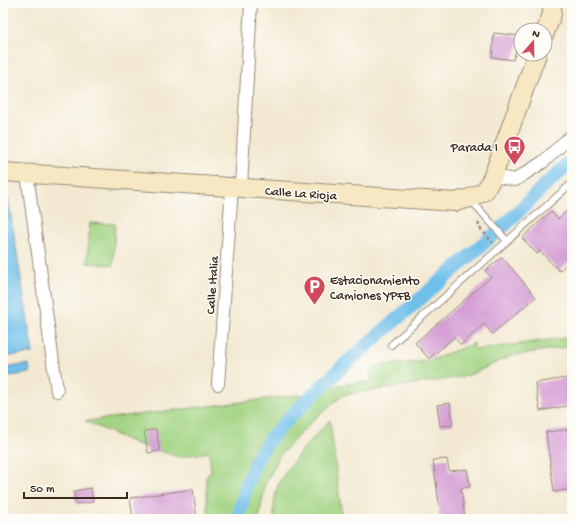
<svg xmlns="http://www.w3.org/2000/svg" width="575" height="522" font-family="'Gochi Hand',sans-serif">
  <rect width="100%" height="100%" fill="#fdfcf7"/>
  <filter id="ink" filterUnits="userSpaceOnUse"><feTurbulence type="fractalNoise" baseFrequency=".025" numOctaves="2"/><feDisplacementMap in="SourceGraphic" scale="8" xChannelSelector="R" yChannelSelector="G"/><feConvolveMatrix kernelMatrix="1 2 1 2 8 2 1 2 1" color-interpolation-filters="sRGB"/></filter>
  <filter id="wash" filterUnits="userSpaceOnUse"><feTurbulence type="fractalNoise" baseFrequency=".012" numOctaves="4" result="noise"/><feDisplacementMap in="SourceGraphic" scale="16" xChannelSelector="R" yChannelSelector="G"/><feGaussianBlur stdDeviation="0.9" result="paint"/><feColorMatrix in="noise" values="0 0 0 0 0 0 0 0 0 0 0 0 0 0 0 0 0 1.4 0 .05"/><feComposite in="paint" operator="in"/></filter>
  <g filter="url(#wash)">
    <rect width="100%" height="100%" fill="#f3e9d2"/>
    <path fill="#a3d483" stroke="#6f7f50" d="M 90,223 L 115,224 L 113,265 L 87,263 Z
      M 572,337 L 572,346 L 511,356 L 467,376 L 343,395 L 314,419 L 280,455 L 265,485 L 259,519 L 208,519 L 206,477 L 211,471 L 209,452 L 179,457 L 134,443 L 85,421 L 324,392 L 329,386 L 372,381 L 370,372 L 376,366 L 429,361 L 474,343 L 474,350 Z
      M 330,420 L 342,519 L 274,519 C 273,511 275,490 279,483 C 292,459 312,439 330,420 Z"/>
    <path fill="#70bfeb" stroke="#567484" d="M 3,198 L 8,198 L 33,353 L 3,357 Z
      M 29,364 L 30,373 L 3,377 L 3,368 Z"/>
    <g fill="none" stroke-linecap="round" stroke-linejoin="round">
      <path stroke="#70bfeb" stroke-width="14" d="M 238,519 L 247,483 L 256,460 L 271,437 L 292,415 L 343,366 L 505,225 L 543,187 L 572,161"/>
    </g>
    <g id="blocks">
      <path fill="#d59fd5" d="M 494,33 L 521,36 L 513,60 L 492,57 Z
        M 572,206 L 572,259 L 559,271 L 540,251 L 537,254 L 522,238 L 551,211 L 558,219 Z
        M 502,257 L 536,297 L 492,334 L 484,324 L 461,345 L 454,337 L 429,359 L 415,343 L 491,277 L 485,271 Z
        M 572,377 L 572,405 L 540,411 L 535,383 Z
        M 450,403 L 453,425 L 440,426 L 437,405 Z
        M 156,429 L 160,451 L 148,453 L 144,431 Z
        M 572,429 L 572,489 L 554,492 L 546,432 Z
        M 447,459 L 449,471 L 467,469 L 470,487 L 461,488 L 465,519 L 441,519 L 433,460 Z
        M 91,488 L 93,502 L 76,504 L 74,491 Z
        M 193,489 L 197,519 L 133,519 L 130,498 Z"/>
    </g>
  </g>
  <g filter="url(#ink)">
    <use href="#blocks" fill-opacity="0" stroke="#978a78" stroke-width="1"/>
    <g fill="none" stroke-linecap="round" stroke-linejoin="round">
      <defs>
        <path id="lane" d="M 471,200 L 507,241
          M 391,345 L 572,183"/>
        <path id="street" d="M 27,174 L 57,391
          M 493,176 L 515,180 L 543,162 L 572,135
          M 241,188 L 251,3
          M 218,384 L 232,187"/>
        <path id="secondary" d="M 545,33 L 552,14 L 552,3
          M 3,172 L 455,202 L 470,198 L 485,191 L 493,176 L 537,54"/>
      </defs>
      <use href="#lane" stroke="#978a78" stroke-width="8"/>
      <use href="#street" stroke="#978a78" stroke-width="14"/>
      <use href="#secondary" stroke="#978a78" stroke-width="20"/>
      <path stroke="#978a78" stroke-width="2.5" stroke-dasharray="3 3" stroke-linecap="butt" d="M 479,223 L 478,226 L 493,243"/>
      <use href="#lane" stroke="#fff" stroke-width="6"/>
      <use href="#street" stroke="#fff" stroke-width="12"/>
      <use href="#secondary" stroke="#f7e8c3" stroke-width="18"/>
    </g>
  </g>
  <defs>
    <symbol id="bus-pin" viewBox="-11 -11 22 30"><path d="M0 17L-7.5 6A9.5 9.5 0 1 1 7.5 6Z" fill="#d1495b" stroke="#fdfcf7"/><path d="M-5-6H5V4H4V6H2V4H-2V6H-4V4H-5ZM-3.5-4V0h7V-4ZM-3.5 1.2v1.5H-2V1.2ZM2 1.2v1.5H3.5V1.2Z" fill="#fff"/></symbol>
    <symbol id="parking-pin" viewBox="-11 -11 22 30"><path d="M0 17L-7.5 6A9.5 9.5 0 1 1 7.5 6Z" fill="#d1495b" stroke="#fdfcf7"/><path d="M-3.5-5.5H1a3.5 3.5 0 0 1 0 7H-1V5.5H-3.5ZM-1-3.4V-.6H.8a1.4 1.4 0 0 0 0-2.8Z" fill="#fff"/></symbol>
  </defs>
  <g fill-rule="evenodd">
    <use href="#bus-pin" x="502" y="134" width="25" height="34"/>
    <use href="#parking-pin" x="302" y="274" width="25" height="34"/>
  </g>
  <g text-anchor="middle" stroke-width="3" stroke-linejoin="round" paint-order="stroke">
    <g font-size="13" fill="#3b2a1e" stroke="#fdfcf7" text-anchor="end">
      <text x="498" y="151">Parada I</text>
      <text x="330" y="284" text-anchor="start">Estacionamiento<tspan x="330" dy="15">Camiones YPFB</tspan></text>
    </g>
    <g font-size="13" fill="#3b2a1e" stroke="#fdfcf7">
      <text transform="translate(301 192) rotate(4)" y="5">Calle La Rioja</text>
      <text transform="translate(211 285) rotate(-86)" y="5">Calle Italia</text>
    </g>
  </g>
  <rect width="575" height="522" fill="none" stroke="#fdfcf7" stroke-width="16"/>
  <g transform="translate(533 42) rotate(20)"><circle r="19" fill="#fdfcf7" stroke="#afa8a0"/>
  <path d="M0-3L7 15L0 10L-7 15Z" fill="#d1495b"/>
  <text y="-6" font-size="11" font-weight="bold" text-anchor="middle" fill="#3b2a1e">N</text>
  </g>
  <path d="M24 492v6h103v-6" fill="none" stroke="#3b2a1e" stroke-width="2"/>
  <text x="30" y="492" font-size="12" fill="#3b2a1e" stroke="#fdfcf7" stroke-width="3" paint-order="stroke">50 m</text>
</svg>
